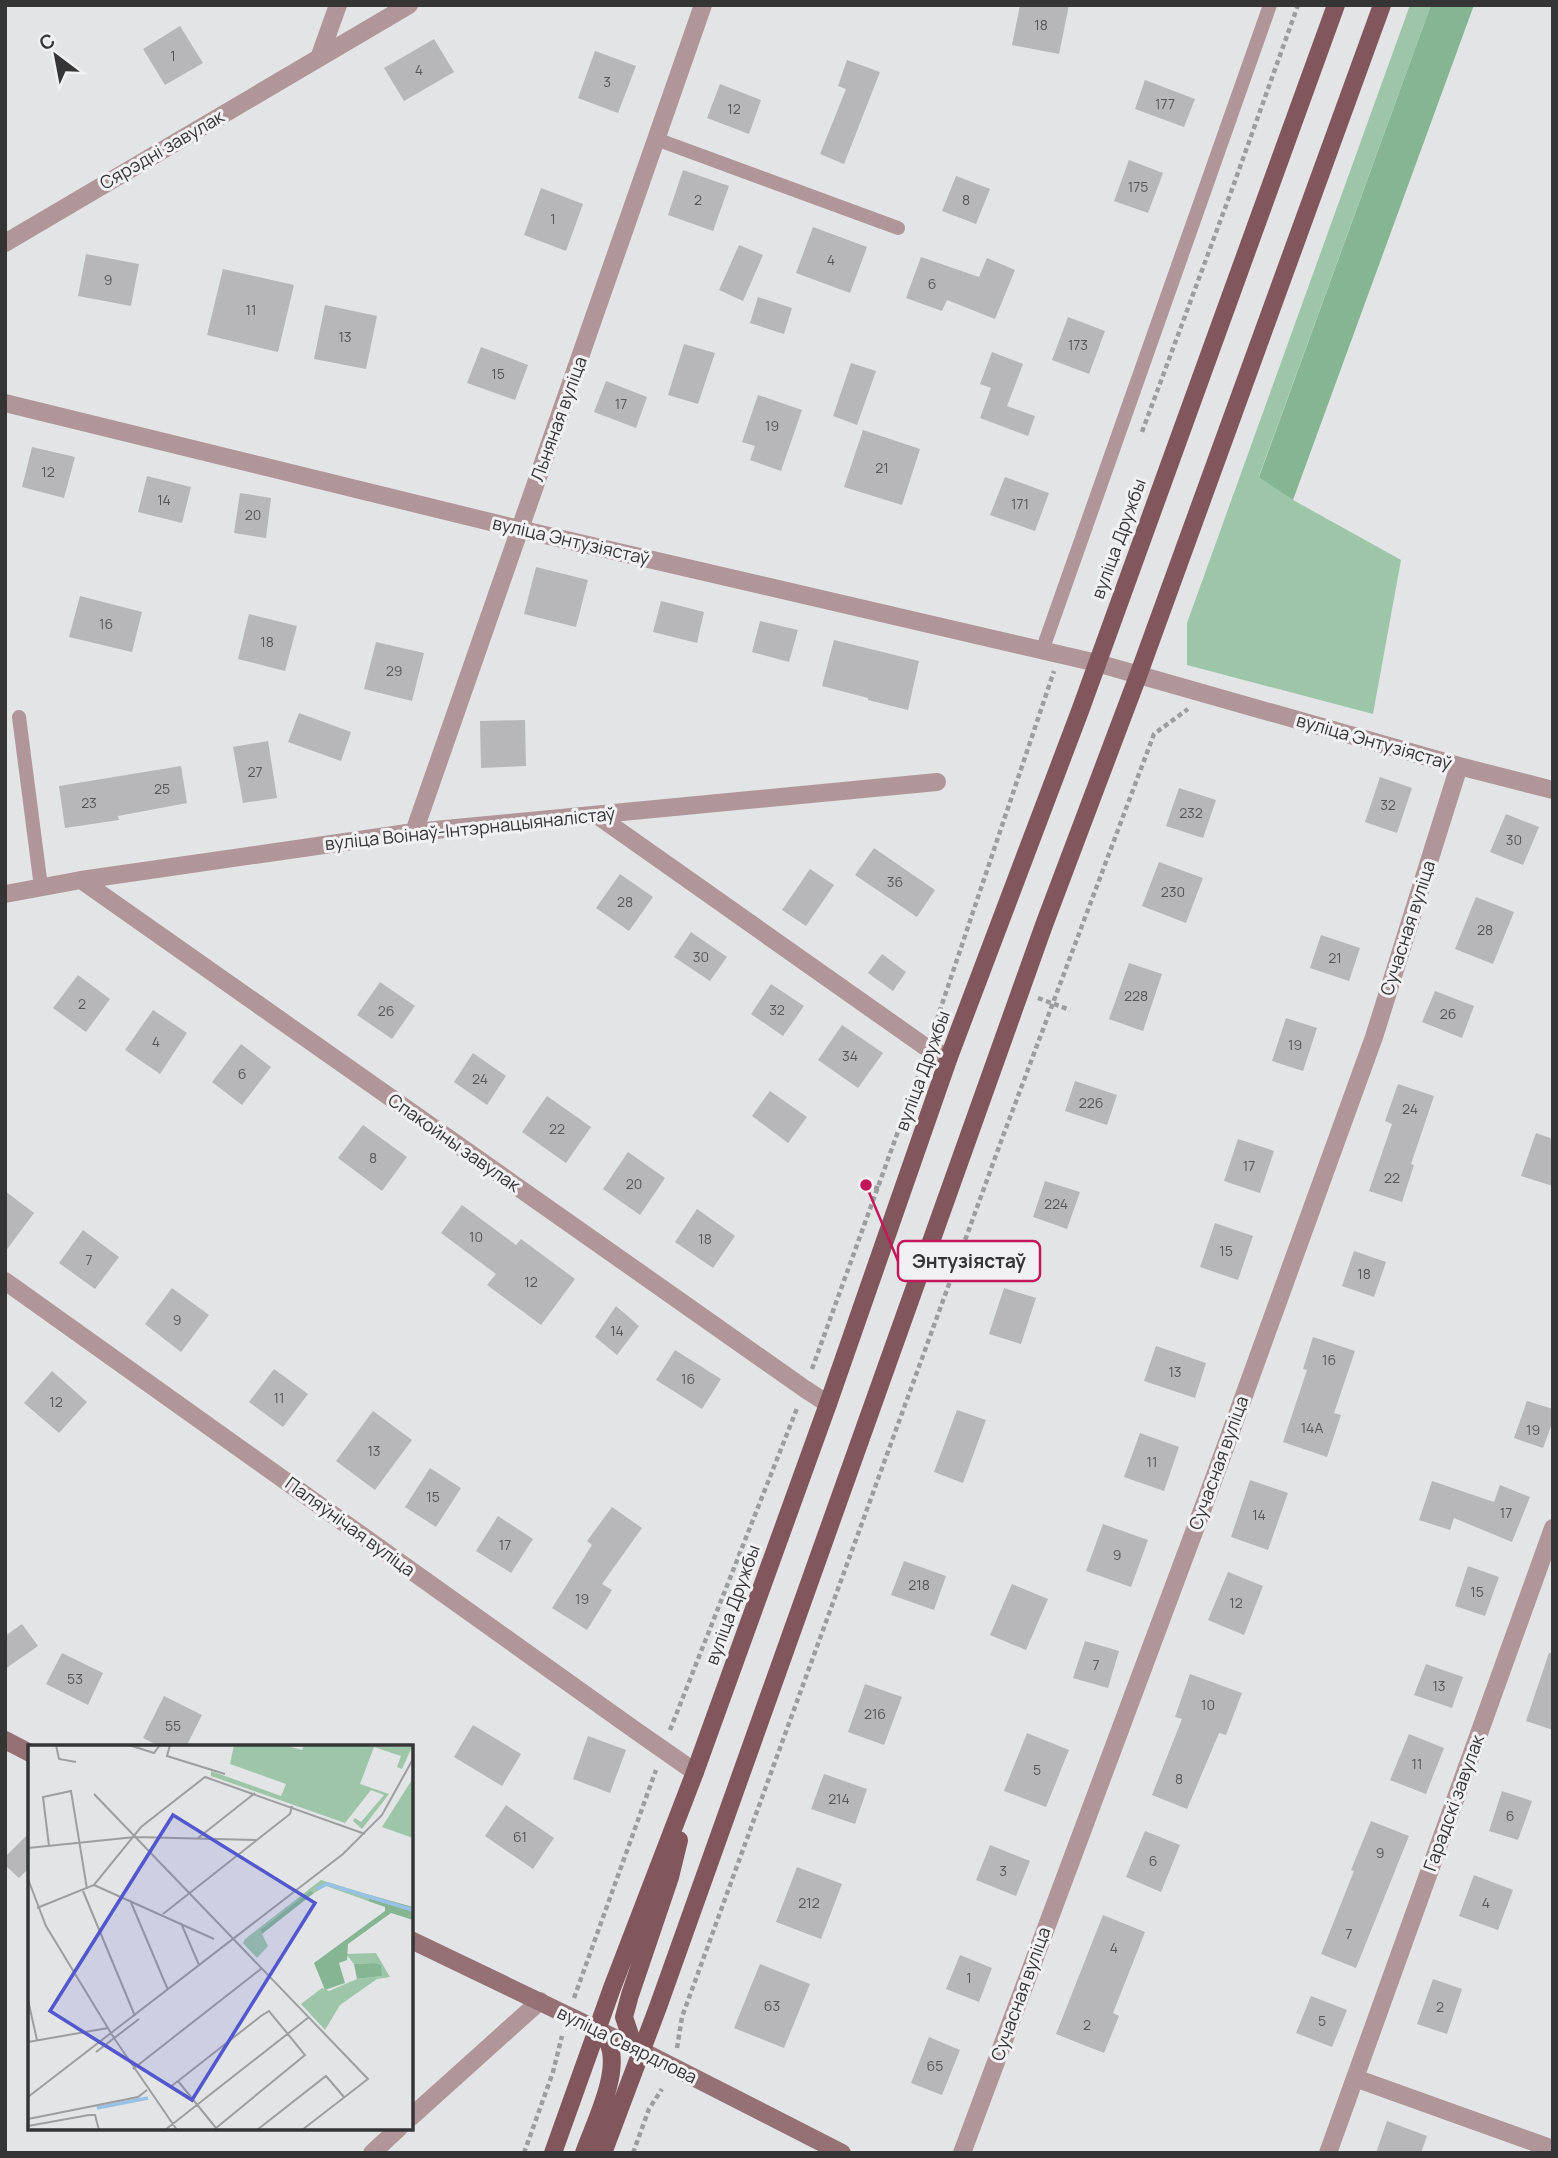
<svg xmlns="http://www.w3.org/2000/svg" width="1558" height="2158" font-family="Manrope,sans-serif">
  <rect width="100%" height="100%" fill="#e3e4e5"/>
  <path fill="#9dc6a9" d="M 1410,5 L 1431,5 L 1259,476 L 1293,500 L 1401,560 L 1373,714 L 1187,665 L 1187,623 Z"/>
  <path fill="#86b594" d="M 1431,5 L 1474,5 L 1293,500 L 1259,477 Z"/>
  <path fill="#b7b7b9" d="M 1020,5 L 1069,5 L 1059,54 L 1012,45 Z
    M 180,26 L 203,63 L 165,85 L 143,49 Z
    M 434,39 L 454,72 L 404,101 L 384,68 Z
    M 595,51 L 636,66 L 618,113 L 578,98 Z
    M 847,60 L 880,72 L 844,164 L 820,154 L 846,89 L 838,86 Z
    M 1145,80 L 1195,99 L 1184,127 L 1135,109 Z
    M 720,84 L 761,100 L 749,134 L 707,118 Z
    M 1129,160 L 1163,173 L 1148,213 L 1114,201 Z
    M 683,170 L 729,186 L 713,231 L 668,215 Z
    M 956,176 L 990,189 L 976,224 L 942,211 Z
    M 541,188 L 583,204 L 566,251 L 524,235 Z
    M 813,227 L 867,247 L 850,293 L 796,273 Z
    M 739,245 L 763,255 L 743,301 L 719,290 Z
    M 86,254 L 139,264 L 131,306 L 78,296 Z
    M 921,257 L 979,277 L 987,258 L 1015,270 L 995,319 L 947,300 L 942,311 L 906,298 Z
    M 223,269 L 294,285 L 278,352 L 207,335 Z
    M 758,297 L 792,308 L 784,334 L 750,323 Z
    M 325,305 L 377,316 L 366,369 L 314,359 Z
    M 1068,317 L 1105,331 L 1089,374 L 1052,360 Z
    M 684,344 L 715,353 L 698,404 L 668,395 Z
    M 481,347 L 528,365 L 515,400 L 467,383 Z
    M 992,352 L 1023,364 L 1007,406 L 1035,416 L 1028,436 L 980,418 L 991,388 L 980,384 Z
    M 851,363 L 876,371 L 857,425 L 833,416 Z
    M 606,381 L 647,397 L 636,428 L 594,412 Z
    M 758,395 L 802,410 L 781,471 L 750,460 L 755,446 L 742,442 Z
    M 863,430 L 920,449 L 902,505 L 844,487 Z
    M 32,447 L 75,457 L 64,498 L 22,487 Z
    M 147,476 L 191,487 L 182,523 L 138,512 Z
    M 1005,477 L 1049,493 L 1035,531 L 990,515 Z
    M 240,493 L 271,498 L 266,538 L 234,533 Z
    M 536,567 L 588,580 L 576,627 L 524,614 Z
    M 80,596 L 142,612 L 132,652 L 69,637 Z
    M 661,601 L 704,612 L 697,643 L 653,632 Z
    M 249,614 L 297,626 L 285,671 L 238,659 Z
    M 760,621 L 798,630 L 789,662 L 752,652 Z
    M 834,640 L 919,661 L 908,710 L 868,700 L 868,698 L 822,686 Z
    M 376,642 L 424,653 L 412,701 L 364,689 Z
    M 299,713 L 351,732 L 341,761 L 288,742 Z
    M 525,720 L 526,766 L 481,768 L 480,721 Z
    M 268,741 L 277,798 L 243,803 L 233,747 Z
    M 181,766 L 187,803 L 118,816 L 119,820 L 65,828 L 59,786 Z
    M 1380,777 L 1412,788 L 1397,833 L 1365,822 Z
    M 1179,788 L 1216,800 L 1203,838 L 1166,826 Z
    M 1506,814 L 1539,827 L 1523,865 L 1490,852 Z
    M 874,848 L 935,890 L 917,917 L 855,875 Z
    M 1159,862 L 1203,878 L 1186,923 L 1142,906 Z
    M 810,869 L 834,885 L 806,926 L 782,910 Z
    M 620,874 L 653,897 L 629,931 L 596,908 Z
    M 1476,897 L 1514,912 L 1493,964 L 1455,949 Z
    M 691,932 L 727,957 L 710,981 L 674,957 Z
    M 1321,935 L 1360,948 L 1349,981 L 1310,968 Z
    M 882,954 L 906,972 L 893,991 L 868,973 Z
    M 1129,963 L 1162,974 L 1143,1031 L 1109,1019 Z
    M 78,975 L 110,999 L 86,1032 L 53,1008 Z
    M 380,982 L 415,1006 L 392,1039 L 357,1015 Z
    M 771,984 L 804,1006 L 783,1036 L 751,1014 Z
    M 1435,991 L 1474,1006 L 1462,1038 L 1422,1022 Z
    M 153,1010 L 187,1033 L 160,1074 L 125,1050 Z
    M 1286,1018 L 1317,1028 L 1303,1071 L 1272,1061 Z
    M 842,1025 L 883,1053 L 858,1088 L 818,1060 Z
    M 241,1044 L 271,1067 L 242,1105 L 212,1082 Z
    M 473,1053 L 506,1076 L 487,1105 L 454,1082 Z
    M 1075,1081 L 1117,1095 L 1107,1125 L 1065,1111 Z
    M 1398,1084 L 1434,1096 L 1411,1164 L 1414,1165 L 1402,1202 L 1369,1191 L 1392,1124 L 1385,1121 Z
    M 770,1091 L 807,1117 L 788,1143 L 752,1116 Z
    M 547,1096 L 591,1127 L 566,1163 L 522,1132 Z
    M 363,1125 L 407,1157 L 382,1191 L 338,1158 Z
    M 1536,1133 L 1553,1139 L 1553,1186 L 1521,1176 Z
    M 1238,1139 L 1274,1151 L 1260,1193 L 1224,1181 Z
    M 628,1152 L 665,1178 L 640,1215 L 603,1189 Z
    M 1045,1181 L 1080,1192 L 1067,1229 L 1033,1217 Z
    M 5,1191 L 34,1213 L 5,1252 Z
    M 462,1205 L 516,1245 L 521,1239 L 575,1279 L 541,1325 L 487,1285 L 496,1274 L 441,1233 Z
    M 697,1209 L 735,1236 L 713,1268 L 675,1242 Z
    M 1215,1223 L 1253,1236 L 1238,1280 L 1200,1267 Z
    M 83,1230 L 119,1257 L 95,1289 L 59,1263 Z
    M 1354,1251 L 1386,1262 L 1374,1297 L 1342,1286 Z
    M 172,1288 L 209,1315 L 181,1352 L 145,1324 Z
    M 1004,1288 L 1036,1298 L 1021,1344 L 989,1334 Z
    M 616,1306 L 639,1326 L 617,1355 L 595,1337 Z
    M 1313,1337 L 1355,1351 L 1334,1413 L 1341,1415 L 1327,1457 L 1283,1442 L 1307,1370 L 1303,1369 Z
    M 1156,1346 L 1206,1363 L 1195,1398 L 1144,1381 Z
    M 675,1350 L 721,1379 L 702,1409 L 656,1380 Z
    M 274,1369 L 308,1394 L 283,1427 L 249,1402 Z
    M 52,1371 L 87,1402 L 59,1433 L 24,1403 Z
    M 1527,1401 L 1553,1409 L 1553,1421 L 1543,1448 L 1514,1438 Z
    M 957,1410 L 986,1420 L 963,1483 L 934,1472 Z
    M 373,1411 L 412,1440 L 375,1490 L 336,1461 Z
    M 1140,1433 L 1179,1447 L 1164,1491 L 1124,1477 Z
    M 430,1468 L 461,1488 L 436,1527 L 405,1507 Z
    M 1250,1480 L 1288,1493 L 1268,1550 L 1231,1537 Z
    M 1432,1481 L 1494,1502 L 1500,1485 L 1530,1497 L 1512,1542 L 1454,1518 L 1450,1530 L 1419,1520 Z
    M 612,1507 L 642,1528 L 602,1584 L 612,1590 L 587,1630 L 552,1608 L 592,1545 L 587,1541 Z
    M 498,1516 L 533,1539 L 511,1573 L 476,1551 Z
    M 1103,1524 L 1148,1540 L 1131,1587 L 1086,1571 Z
    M 904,1561 L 946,1576 L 934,1610 L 891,1595 Z
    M 1468,1566 L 1499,1577 L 1485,1616 L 1455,1606 Z
    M 1228,1572 L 1263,1586 L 1244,1635 L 1208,1620 Z
    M 1012,1584 L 1048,1599 L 1026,1650 L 990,1635 Z
    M 22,1624 L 38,1646 L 5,1669 L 5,1636 Z
    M 1085,1641 L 1119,1651 L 1108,1688 L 1073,1678 Z
    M 62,1653 L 103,1673 L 88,1705 L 46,1684 Z
    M 1549,1653 L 1553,1653 L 1553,1730 L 1526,1721 Z
    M 1426,1664 L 1463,1677 L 1452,1708 L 1414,1695 Z
    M 1190,1674 L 1242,1693 L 1226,1735 L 1219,1733 L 1187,1809 L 1152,1795 L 1182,1719 L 1175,1717 Z
    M 865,1684 L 902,1697 L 884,1745 L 848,1732 Z
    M 164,1696 L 202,1715 L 186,1747 L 161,1747 L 143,1738 Z
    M 473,1725 L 521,1754 L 502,1786 L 454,1757 Z
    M 1027,1733 L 1069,1750 L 1046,1807 L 1004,1791 Z
    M 1409,1734 L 1444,1748 L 1426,1794 L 1390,1780 Z
    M 588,1736 L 626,1750 L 610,1793 L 573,1779 Z
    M 824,1774 L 867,1789 L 855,1824 L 811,1809 Z
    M 1502,1791 L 1532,1801 L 1518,1840 L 1489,1831 Z
    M 506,1805 L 554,1838 L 533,1869 L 485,1836 Z
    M 1371,1821 L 1409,1836 L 1356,1968 L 1321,1954 L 1354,1871 L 1351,1870 Z
    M 1145,1831 L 1180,1845 L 1161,1892 L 1126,1877 Z
    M 30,1832 L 30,1867 L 19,1878 L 5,1865 L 5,1857 Z
    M 990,1845 L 1030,1861 L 1016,1896 L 976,1880 Z
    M 797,1867 L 842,1884 L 821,1939 L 776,1922 Z
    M 1474,1875 L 1513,1890 L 1498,1930 L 1459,1916 Z
    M 1103,1915 L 1145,1932 L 1113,2013 L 1119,2016 L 1104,2053 L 1056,2034 Z
    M 960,1955 L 992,1968 L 979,2002 L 946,1989 Z
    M 760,1964 L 810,1984 L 784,2048 L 734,2028 Z
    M 1433,1979 L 1462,1989 L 1447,2034 L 1417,2024 Z
    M 1311,1996 L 1347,2010 L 1332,2047 L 1296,2033 Z
    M 929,2037 L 960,2050 L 942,2095 L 911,2083 Z
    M 1387,2121 L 1427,2136 L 1421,2153 L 1376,2153 Z"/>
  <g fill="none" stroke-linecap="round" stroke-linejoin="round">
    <path stroke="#9c9d9e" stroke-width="4.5" stroke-dasharray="5 3.5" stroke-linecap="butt" d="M 1142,432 L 1231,192 L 1298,5
      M 1038,998 L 1070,1010
      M 934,1028 L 1054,671
      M 866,1185 L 880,1189
      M 812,1369 L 921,1068
      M 670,1730 L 798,1406
      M 574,1998 L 656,1770
      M 677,2048 L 682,2017 L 1003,1136 L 1154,734 L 1188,709
      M 524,2153 L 553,2072 L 562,2036
      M 633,2153 L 649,2109 L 662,2089"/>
    <path stroke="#b09699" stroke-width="14" d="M 656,139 L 898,228
      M 1042,651 L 1270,5
      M 19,717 L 41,887"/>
    <path stroke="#b09699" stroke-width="18" d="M 319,58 L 338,5
      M 5,243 L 409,5
      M 5,403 L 519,529 L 1097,663 L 1459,766 L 1553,790
      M 598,816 L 927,1048 L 949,1057
      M 414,832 L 703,5
      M 81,880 L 805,1389 L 828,1404
      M 5,894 L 81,880 L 414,832 L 937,782
      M 5,1281 L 632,1728 L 695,1772
      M 1355,2078 L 1553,2149
      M 411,2117 L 540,2001
      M 372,2153 L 399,2128
      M 962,2153 L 1213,1481 L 1374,1037 L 1459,766
      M 1328,2153 L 1553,1528"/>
    <path stroke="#957175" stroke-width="18" d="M 5,1740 L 30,1753
      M 411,1940 L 642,2051 L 842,2153"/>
    <path stroke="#81565c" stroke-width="18" d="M 642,2051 L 631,2038 L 624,2017 L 630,1995 L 670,1877 L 679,1840
      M 553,2153 L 612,1988 L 695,1772 L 828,1404 L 949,1057 L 1080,711 L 1336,5
      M 584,2153 C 594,2124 622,2071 608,2042 C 606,2037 602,2033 598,2029
      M 603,2153 L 658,2007 L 1044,925 L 1138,676 L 1382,5"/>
  </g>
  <g text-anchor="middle" stroke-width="6" stroke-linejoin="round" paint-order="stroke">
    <g font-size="14" fill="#565657">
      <text x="1041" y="30">18</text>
      <text x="173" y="61">1</text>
      <text x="419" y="75">4</text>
      <text x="607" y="87">3</text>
      <text x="1165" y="109">177</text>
      <text x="734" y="114">12</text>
      <text x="1138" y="192">175</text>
      <text x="698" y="205">2</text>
      <text x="966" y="205">8</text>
      <text x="553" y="224">1</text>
      <text x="831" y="265">4</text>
      <text x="108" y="285">9</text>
      <text x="932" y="289">6</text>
      <text x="251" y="315">11</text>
      <text x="345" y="342">13</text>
      <text x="1078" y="350">173</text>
      <text x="498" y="379">15</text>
      <text x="621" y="409">17</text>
      <text x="772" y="431">19</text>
      <text x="882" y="473">21</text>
      <text x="48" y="477">12</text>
      <text x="164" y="505">14</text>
      <text x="1020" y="509">171</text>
      <text x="253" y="520">20</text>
      <text x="106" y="629">16</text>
      <text x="267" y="647">18</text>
      <text x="394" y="676">29</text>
      <text x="255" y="777">27</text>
      <text x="162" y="794">25</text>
      <text x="89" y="808">23</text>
      <text x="1388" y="810">32</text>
      <text x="1191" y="818">232</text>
      <text x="1514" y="845">30</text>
      <text x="895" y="887">36</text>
      <text x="1173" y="897">230</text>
      <text x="625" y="907">28</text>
      <text x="1485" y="935">28</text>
      <text x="701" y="962">30</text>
      <text x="1335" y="963">21</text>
      <text x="1136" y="1001">228</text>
      <text x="82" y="1009">2</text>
      <text x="777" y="1015">32</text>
      <text x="386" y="1016">26</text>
      <text x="1448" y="1019">26</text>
      <text x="156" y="1047">4</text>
      <text x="1295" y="1050">19</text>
      <text x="850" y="1061">34</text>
      <text x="242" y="1079">6</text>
      <text x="480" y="1084">24</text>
      <text x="1091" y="1108">226</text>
      <text x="1410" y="1114">24</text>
      <text x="557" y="1134">22</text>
      <text x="373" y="1163">8</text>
      <text x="1249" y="1171">17</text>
      <text x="1392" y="1183">22</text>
      <text x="634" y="1189">20</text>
      <text x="1056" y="1209">224</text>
      <text x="476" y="1242">10</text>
      <text x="705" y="1244">18</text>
      <text x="1226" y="1256">15</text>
      <text x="89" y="1265">7</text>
      <text x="1364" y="1279">18</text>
      <text x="531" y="1287">12</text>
      <text x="177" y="1325">9</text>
      <text x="617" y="1336">14</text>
      <text x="1329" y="1365">16</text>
      <text x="1175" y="1377">13</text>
      <text x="688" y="1384">16</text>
      <text x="279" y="1403">11</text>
      <text x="56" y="1407">12</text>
      <text x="1312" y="1433">14А</text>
      <text x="1533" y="1435">19</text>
      <text x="374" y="1456">13</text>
      <text x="1152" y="1467">11</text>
      <text x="433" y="1502">15</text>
      <text x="1506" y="1518">17</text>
      <text x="1259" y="1520">14</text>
      <text x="505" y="1550">17</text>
      <text x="1117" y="1560">9</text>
      <text x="919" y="1590">218</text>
      <text x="1477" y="1597">15</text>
      <text x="582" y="1604">19</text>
      <text x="1236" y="1608">12</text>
      <text x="1096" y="1670">7</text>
      <text x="75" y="1684">53</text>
      <text x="1439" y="1691">13</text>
      <text x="1208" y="1710">10</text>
      <text x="875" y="1719">216</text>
      <text x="173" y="1731">55</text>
      <text x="1417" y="1769">11</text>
      <text x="1037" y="1775">5</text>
      <text x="1179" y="1784">8</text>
      <text x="839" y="1804">214</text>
      <text x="1510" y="1821">6</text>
      <text x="520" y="1842">61</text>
      <text x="1380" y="1858">9</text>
      <text x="1153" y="1866">6</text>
      <text x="1003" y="1876">3</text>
      <text x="809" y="1908">212</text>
      <text x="1486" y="1908">4</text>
      <text x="1349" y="1939">7</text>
      <text x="1114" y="1953">4</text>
      <text x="969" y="1983">1</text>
      <text x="772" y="2011">63</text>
      <text x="1440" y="2012">2</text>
      <text x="1322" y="2026">5</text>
      <text x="1087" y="2030">2</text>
      <text x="935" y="2071">65</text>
    </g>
    <g font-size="18" fill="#353536" stroke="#f1f1f3">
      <text transform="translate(162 150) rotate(-30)" y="6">Сярэдні завулак</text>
      <text transform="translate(559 419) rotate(-70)" y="6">Льняная вуліца</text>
      <text transform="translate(1119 539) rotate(-70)" y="6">вуліца Дружбы</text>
      <text transform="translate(571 541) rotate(13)" y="6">вуліца Энтузіястаў</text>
      <text transform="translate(1374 742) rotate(16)" y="6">вуліца Энтузіястаў</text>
      <text transform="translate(470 829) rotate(-6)" y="6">вуліца Воінаў-Інтэрнацыяналістаў</text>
      <text transform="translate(1408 928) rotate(-72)" y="6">Сучасная вуліца</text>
      <text transform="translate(923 1071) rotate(-70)" y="6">вуліца Дружбы</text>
      <text transform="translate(454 1143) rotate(35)" y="6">Спакойны завулак</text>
      <text transform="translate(1219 1463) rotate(-70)" y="6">Сучасная вуліца</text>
      <text transform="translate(350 1527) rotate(36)" y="6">Паляўнічая вуліца</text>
      <text transform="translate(733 1605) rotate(-70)" y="6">вуліца Дружбы</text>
      <text transform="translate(1454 1803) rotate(-70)" y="6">Гарадскі завулак</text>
      <text transform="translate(1021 1994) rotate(-70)" y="6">Сучасная вуліца</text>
      <text transform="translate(627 2045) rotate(26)" y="6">вуліца Свярдлова</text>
    </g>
  </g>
  <g transform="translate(28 1745)">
    <rect width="385" height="385" fill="#e3e4e5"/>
    <path d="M 206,0 L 256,0 L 274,5 L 276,0 L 384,2 L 374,24 L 369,22 L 373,11 L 346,2 L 332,39 L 361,49 L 334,84 L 325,76 L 327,73 L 333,77 L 356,50 L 343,45 L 317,78 L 183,31 L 183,26 L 253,51 L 258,39 L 202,19 ZM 385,33 L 385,93 L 354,82 ZM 293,135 L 342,150 L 340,156 L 298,141 L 286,148 L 283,145 L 232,185 L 240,201 L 229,213 L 215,198 L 217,194 ZM 348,208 L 362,232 L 349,234 L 312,260 L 297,285 L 273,259 L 294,243 L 301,246 L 329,234 L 354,231 L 346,218 L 326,219 L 318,209 Z" fill="#9dc6a9"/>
    <path d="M 283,145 L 286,148 L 234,189 L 232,185 ZM 342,150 L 385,162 L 385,175 L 363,168 L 320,199 L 319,215 L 311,218 L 317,238 L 297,245 L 286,218 L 357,166 L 357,162 L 340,156 ZM 346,218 L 353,220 L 354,231 L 329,234 L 326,219 Z" fill="#86b594"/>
    <path fill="none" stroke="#99c1e6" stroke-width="3.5" d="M 289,144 L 299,139 L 385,165M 69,363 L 120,353"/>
    <path fill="none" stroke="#9d9e9f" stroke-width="2" d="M 28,0 L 31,14 L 48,17M 101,0 L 126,8 L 132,0M 142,0 L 139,11 L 197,29M 66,49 L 340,334 L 274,385M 170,93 L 227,48M 21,101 L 15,52 L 43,46 L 59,144M 0,103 L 107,92 L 228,95M 0,134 L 18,181 L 86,293M 66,140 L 186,194M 55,146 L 107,271M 102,155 L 140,245M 9,163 L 66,140 L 113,82 L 177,32 L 337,89M 135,169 L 262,69 L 264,61M 153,178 L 171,220M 0,255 L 9,295M 86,293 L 149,385M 0,297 L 80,283M 68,307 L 111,274M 105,324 L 234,223M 142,342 L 150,336 L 233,271 L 241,266 L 277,310 L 188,383 L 150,336M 0,352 L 315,109 L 354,70 L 385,14M 61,370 L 67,370 L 71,385M 0,374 L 110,352 L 119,345M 0,381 L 61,370M 137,385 L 281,272M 229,385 L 298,331 L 316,352"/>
    <path fill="#5257ce" fill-opacity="0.15" stroke="#5257ce" stroke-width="3.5" d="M 145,70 L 287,158 L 164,355 L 22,266 Z"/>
    <rect width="385" height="385" fill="none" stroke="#353536" stroke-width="3.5"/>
  </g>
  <path fill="none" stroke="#c2185b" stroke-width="2.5" d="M866 1185L898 1261"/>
  <circle fill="#c2185b" stroke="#f1f1f3" stroke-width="2.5" cx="866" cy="1185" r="7"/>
  <rect fill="#f1f1f3" stroke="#c2185b" stroke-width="2.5" x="898" y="1241" width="142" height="40" rx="7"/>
  <g font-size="19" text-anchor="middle" font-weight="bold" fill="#353536">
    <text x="969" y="1268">Энтузіястаў</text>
  </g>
  <rect width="1558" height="2158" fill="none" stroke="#353536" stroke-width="14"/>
  <g transform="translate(56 56) rotate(328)" stroke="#f1f1f3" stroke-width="5" paint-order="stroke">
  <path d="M0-5L12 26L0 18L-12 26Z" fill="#353536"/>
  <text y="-10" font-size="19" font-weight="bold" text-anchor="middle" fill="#353536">С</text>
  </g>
</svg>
